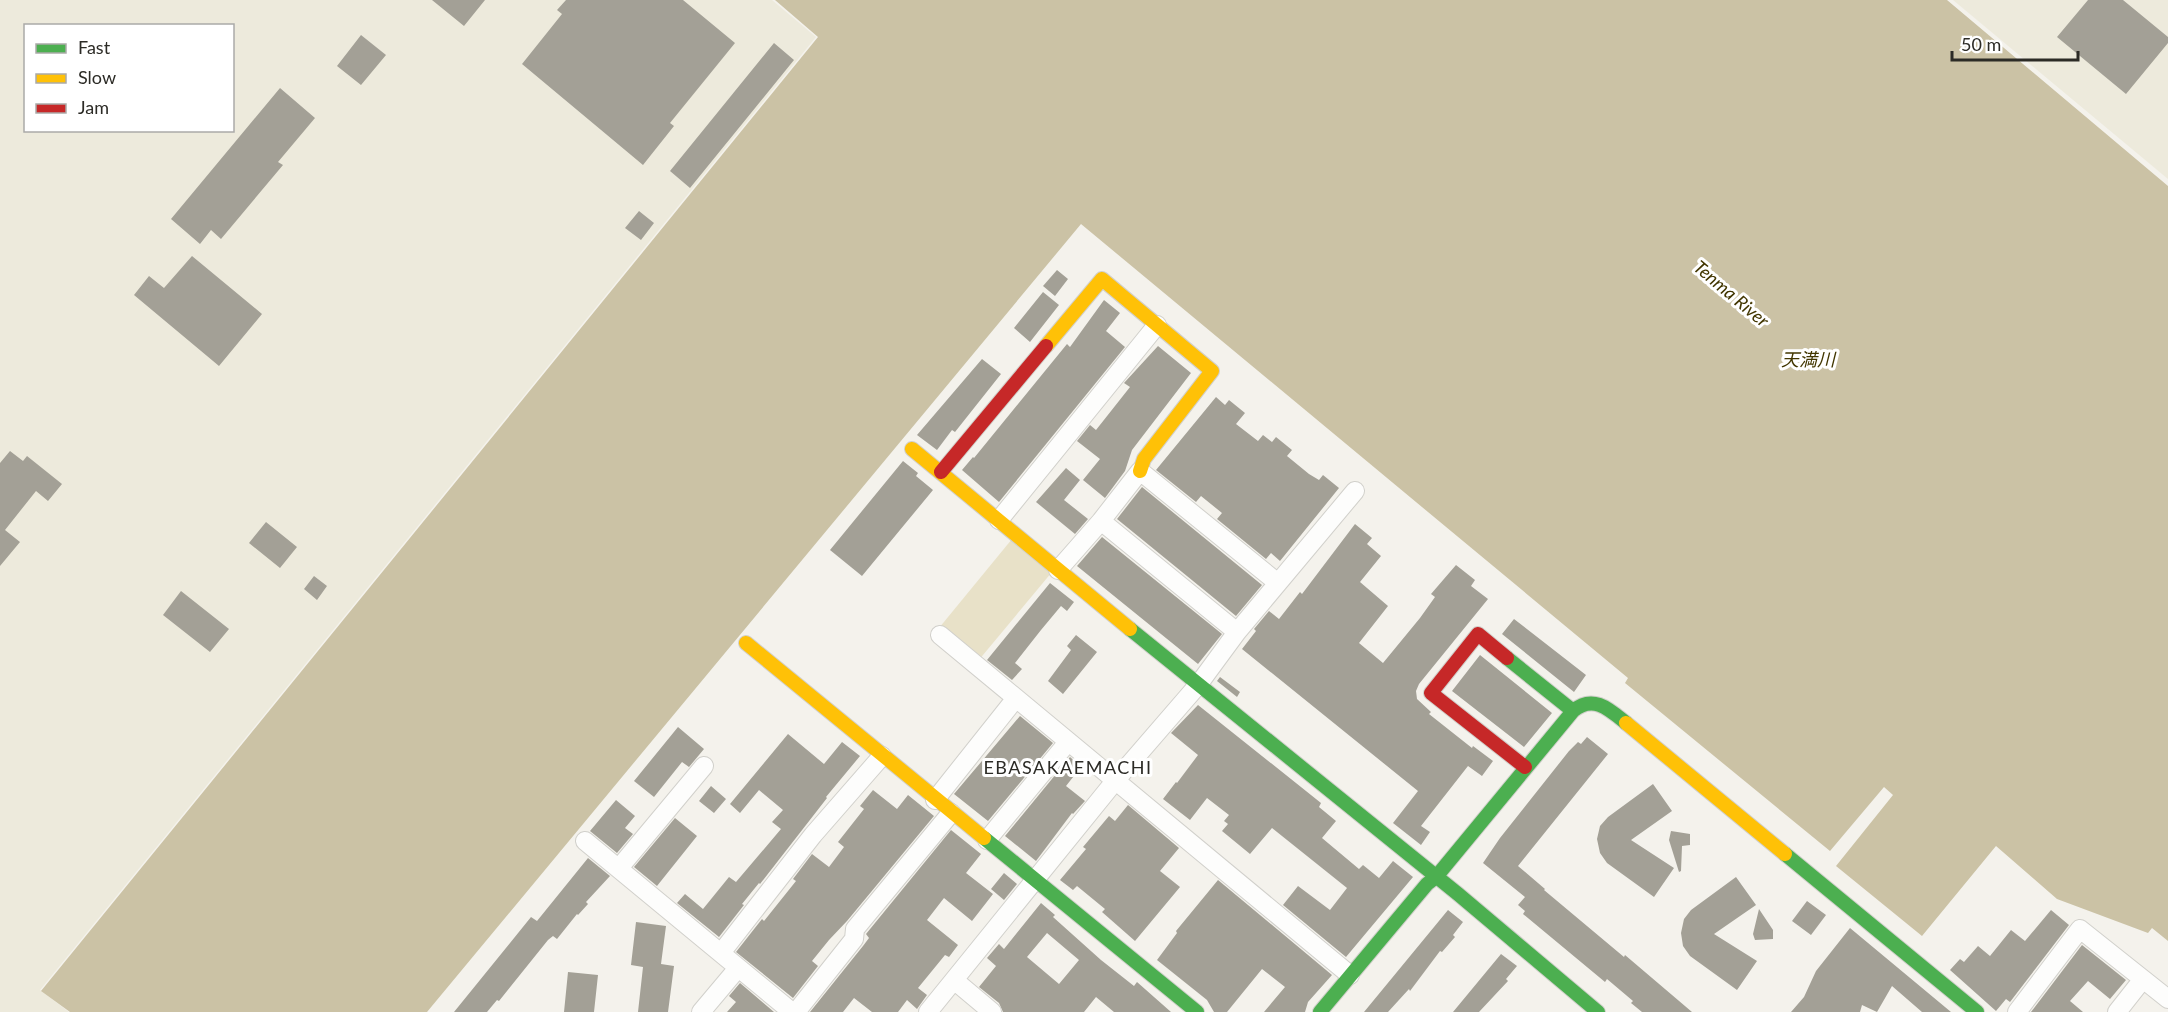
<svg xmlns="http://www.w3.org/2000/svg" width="2168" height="1012" font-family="Lato,'Noto Sans JP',sans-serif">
  <rect width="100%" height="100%" fill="#f4f2ec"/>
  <path fill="#edeadc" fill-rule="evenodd" d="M 0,0 L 772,0 L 816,37 L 40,990 L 69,1012 L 0,1012 ZM 26,26 L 232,26 L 232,130 L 26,130 Z
    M 1953,0 L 2168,0 L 2168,179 Z"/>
  <path fill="#e8e1c8" d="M 1012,539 L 1052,572 L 978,661 L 939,628 Z"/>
  <path fill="#cbc2a5" d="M 775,0 L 1947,0 L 2168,186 L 2168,941 L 2152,928 L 2148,933 L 2057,899 L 1996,846 L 1922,936 L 1836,866 L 1893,795 L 1884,787 L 1830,851 L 1625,683 L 1628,678 L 1081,224 L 427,1012 L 70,1012 L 41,991 L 818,37 Z"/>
  <path fill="#a3a096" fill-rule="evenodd" d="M 432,0 L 485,0 L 464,26 Z
    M 566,0 L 683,0 L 735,43 L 670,123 L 674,126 L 643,165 L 522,64 L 562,14 L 557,10 Z
    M 2088,0 L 2123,0 L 2168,37 L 2168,43 L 2126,94 L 2057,37 Z
    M 361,35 L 386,55 L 361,85 L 337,66 Z
    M 774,43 L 794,60 L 690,188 L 670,171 Z
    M 280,88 L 315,118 L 278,162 L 283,165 L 221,239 L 211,230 L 200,244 L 171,219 Z
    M 639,211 L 654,223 L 641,240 L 625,228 Z
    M 192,256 L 262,314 L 219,366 L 134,295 L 149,276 L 164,288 Z
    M 1057,270 L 1068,279 L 1055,296 L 1043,286 Z
    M 1043,292 L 1059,305 L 1030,342 L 1014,328 Z
    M 1104,300 L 1120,313 L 1106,331 L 1125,347 L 999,502 L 962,470 L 973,457 L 974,458 L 1067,344 L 1070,347 Z
    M 1158,346 L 1191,373 L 1132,450 L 1125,471 L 1105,498 L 1083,480 L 1100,459 L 1077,441 L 1090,425 L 1096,430 L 1130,387 L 1124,383 Z
    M 982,359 L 1001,374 L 955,432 L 952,430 L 937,450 L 917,435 Z
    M 1216,397 L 1225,405 L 1229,400 L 1245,413 L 1236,424 L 1258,441 L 1263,435 L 1272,442 L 1276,437 L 1292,450 L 1287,456 L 1309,474 L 1319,480 L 1323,475 L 1339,488 L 1280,561 L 1271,553 L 1266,559 L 1217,519 L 1222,513 L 1201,496 L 1196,502 L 1156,470 Z
    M 10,451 L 23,461 L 27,456 L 62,484 L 48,501 L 36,491 L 5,530 L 20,542 L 0,566 L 0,463 Z
    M 903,461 L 918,473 L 916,476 L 933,490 L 862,576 L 830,550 Z
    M 1066,468 L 1080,480 L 1064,500 L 1088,519 L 1075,534 L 1036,502 Z
    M 1142,487 L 1262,585 L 1236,616 L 1117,519 Z
    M 266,522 L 297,547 L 280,568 L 249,543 Z
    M 1355,524 L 1372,538 L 1367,544 L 1381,556 L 1360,582 L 1388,606 L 1359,643 L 1383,663 L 1420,618 L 1435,597 L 1431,594 L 1456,565 L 1475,580 L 1471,586 L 1488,599 L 1419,684 L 1416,691 L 1417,699 L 1431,712 L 1429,714 L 1472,748 L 1473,746 L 1493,761 L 1482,776 L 1468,766 L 1421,826 L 1430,832 L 1421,845 L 1393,823 L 1418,791 L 1242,649 L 1256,631 L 1254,629 L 1269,611 L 1279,619 L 1300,592 L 1302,594 Z
    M 1102,537 L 1222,634 L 1198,664 L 1077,566 Z
    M 314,576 L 327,586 L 317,600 L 304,589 Z
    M 1050,583 L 1074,602 L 1067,611 L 1061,606 L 1041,630 L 1015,663 L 1022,669 L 1012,680 L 987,660 Z
    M 181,591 L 229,629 L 210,652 L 163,615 Z
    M 1514,619 L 1586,675 L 1574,692 L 1502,634 Z
    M 1076,635 L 1097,652 L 1063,694 L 1048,681 L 1071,650 L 1067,646 Z
    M 1480,655 L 1552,713 L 1524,747 L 1452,691 Z
    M 1220,677 L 1240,692 L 1237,697 L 1217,681 Z
    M 1198,705 L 1321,803 L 1319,807 L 1336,821 L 1322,838 L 1359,869 L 1363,865 L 1379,878 L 1393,861 L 1413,877 L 1346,957 L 1283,905 L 1298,886 L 1330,910 L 1347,888 L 1272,828 L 1250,854 L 1222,831 L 1228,824 L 1224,821 L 1229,815 L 1207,798 L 1190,820 L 1163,799 L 1176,782 L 1177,783 L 1198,755 L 1171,733 Z
    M 1020,716 L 1053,743 L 988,821 L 954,794 Z
    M 678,727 L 704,749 L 689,767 L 682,762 L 654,797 L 634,781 Z
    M 788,734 L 824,764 L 842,742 L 860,756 L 826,797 L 827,798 L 760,884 L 759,883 L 742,904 L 744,905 L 719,937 L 677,903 L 685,894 L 703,909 L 729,877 L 736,882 L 781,829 L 772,822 L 783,810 L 759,790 L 740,813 L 730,804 Z
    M 1587,737 L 1608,754 L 1518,866 L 1545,889 L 1544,890 L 1624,957 L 1625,955 L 1692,1012 L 1642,1012 L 1631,1003 L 1633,1001 L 1607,979 L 1605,982 L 1523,914 L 1525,911 L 1518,905 L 1525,897 L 1483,863 L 1500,838 L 1569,751 L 1578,742 L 1581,744 Z
    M 1070,757 L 1081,767 L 1066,786 L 1085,801 L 1073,814 L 1072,813 L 1036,861 L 1005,836 Z
    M 1653,784 L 1672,811 L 1631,840 L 1674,868 L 1654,897 L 1607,863 L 1600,853 L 1597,839 L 1600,826 L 1608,817 Z
    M 711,786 L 726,799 L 714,813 L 699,801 Z
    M 873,790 L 897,809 L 908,795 L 934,816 L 847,921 L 829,940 L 812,961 L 818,966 L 793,998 L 736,952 L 762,919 L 764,921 L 796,881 L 793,879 L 812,854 L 829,867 L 844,847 L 838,842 L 864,809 L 860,806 Z
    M 616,800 L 635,816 L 625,828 L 633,834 L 617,853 L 590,831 Z
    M 1128,805 L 1179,848 L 1160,871 L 1180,887 L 1135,941 L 1102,912 L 1105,909 L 1077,886 L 1073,890 L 1060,880 L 1086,849 L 1083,847 L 1109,816 L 1115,821 Z
    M 675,818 L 697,836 L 657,886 L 634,867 Z
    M 951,830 L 981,854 L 966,873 L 993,894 L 972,921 L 944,898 L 927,920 L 958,945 L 949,957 L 945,955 L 918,988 L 927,995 L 917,1009 L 907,1000 L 898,1012 L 872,1012 L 854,998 L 843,1012 L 810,1012 L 863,946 L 869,938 L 866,934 Z
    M 1671,831 L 1690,834 L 1690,845 L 1682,846 L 1681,871 L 1679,872 L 1669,840 Z
    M 588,858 L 610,876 L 586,902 L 588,904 L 578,915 L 577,914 L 557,939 L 553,936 L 548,940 L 499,1001 L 497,1000 L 487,1012 L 454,1012 L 531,917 L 537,921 Z
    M 1004,873 L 1017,884 L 1004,900 L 991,889 Z
    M 1736,877 L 1756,905 L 1714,934 L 1757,961 L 1737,990 L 1690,956 L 1683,946 L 1681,933 L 1684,919 L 1691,910 Z
    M 1218,880 L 1332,975 L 1308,1002 L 1305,1012 L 1264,1012 L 1285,987 L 1262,969 L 1227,1012 L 1214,1012 L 1207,1000 L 1157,960 L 1177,933 L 1176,931 Z
    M 1807,901 L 1826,915 L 1811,935 L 1792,921 Z
    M 1041,903 L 1055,915 L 1053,917 L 1101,960 L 1134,986 L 1137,982 L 1171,1012 L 1114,1012 L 1096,997 L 1084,1012 L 1003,1012 L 999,1003 L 979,987 L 996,966 L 987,958 L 999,944 L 1004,949 ZM 1047,933 L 1079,960 L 1059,984 L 1027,957 Z
    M 1759,909 L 1773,930 L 1773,939 L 1755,940 L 1753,934 Z
    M 1448,910 L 1463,922 L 1453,935 L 1455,937 L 1442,952 L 1440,951 L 1410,991 L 1409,989 L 1388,1012 L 1364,1012 Z
    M 2051,910 L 2069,925 L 2010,1002 L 2006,999 L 1996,1011 L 1950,970 L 1960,959 L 1964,962 L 1978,946 L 1990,956 L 2011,930 L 2025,941 Z
    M 636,922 L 666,926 L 661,964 L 674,966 L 668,1012 L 638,1012 L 643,967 L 631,965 Z
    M 1850,928 L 1951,1012 L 1922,1012 L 1892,986 L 1877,1012 L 1862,1005 L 1860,1012 L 1791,1012 L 1804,997 L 1816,971 Z
    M 2082,945 L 2126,980 L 2110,999 L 2088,981 L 2070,1001 L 2083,1012 L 2031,1012 Z
    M 1501,954 L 1517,966 L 1506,979 L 1508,981 L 1479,1012 L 1453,1012 Z
    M 568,972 L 598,975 L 594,1012 L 564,1012 Z
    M 740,983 L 774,1012 L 727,1012 L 736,1002 L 729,996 Z"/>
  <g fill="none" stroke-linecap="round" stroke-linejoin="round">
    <defs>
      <path id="street" d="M 999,520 L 1157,325
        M 1101,521 L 1237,632
        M 1058,570 L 1101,521 L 1140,471 L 1278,583
        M 940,635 L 1350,975
        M 935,800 L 1016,698
        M 987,840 L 1068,742
        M 585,841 L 792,1012
        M 619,868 L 704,766
        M 721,953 L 813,835 L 882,756
        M 954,980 L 992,1012
        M 701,1012 L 738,968
        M 796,1012 L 854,939 L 855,929 L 951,813
        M 928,1012 L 1115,781 L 1198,685 L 1237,632 L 1355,491
        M 2017,1012 L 2080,929 L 2168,999
        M 2117,1012 L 2143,979"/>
      <path id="fast" d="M 1130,629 L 1458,894 L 1598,1012
        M 1507,658 L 1573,711
        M 984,838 L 1197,1012
        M 1785,854 L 1977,1012
        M 1320,1012 L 1427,884 L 1436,877 L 1573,711 C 1593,694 1609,709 1626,723"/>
      <path id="slow" d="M 1046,346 L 1102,279 L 1212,371 L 1144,459 L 1140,471
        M 912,449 L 1130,629
        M 746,643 L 984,838
        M 1626,723 L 1785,854"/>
      <path id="jam" d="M 941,472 L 1046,346
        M 1507,658 L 1478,634 L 1431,693 L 1525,767"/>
    </defs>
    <use href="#street" stroke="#d1d0cb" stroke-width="20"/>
    <use href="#fast" stroke="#d1d0cb" stroke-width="16"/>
    <use href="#slow" stroke="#d1d0cb" stroke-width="16"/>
    <use href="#jam" stroke="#d1d0cb" stroke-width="16"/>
    <use href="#street" stroke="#fdfdfc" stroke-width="18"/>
    <use href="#fast" stroke="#4caf50" stroke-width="14"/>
    <use href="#slow" stroke="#ffc107" stroke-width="14"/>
    <use href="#jam" stroke="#c62828" stroke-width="14"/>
  </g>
  <g text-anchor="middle" stroke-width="6" stroke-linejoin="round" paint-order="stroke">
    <g font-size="18" font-style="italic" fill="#423600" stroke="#fff">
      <text transform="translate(1731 294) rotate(40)" y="6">Tenma River</text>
      <text x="1808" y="366">天満川</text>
    </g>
    <g font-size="18" letter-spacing="1.5" fill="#2c2b26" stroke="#fff">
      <text x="1068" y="774">EBASAKAEMACHI</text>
    </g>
  </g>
  <rect x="24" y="24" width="210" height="108" fill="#ffffff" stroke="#abaaa8" stroke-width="1.5"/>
  <rect x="36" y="44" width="30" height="9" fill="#4caf50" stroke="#abaaa8" stroke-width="1.5"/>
  <text x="78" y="54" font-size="18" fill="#2c2b26">Fast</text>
  <rect x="36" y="74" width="30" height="9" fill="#ffc107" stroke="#abaaa8" stroke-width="1.5"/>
  <text x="78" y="84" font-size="18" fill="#2c2b26">Slow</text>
  <rect x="36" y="104" width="30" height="9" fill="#c62828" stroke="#abaaa8" stroke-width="1.5"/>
  <text x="78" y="114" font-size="18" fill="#2c2b26">Jam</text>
  <path d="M1952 51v9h126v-9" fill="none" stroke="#2c2b26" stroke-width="3"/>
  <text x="1961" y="51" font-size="18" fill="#2c2b26" stroke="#ffffff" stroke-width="4.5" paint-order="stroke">50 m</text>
</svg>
